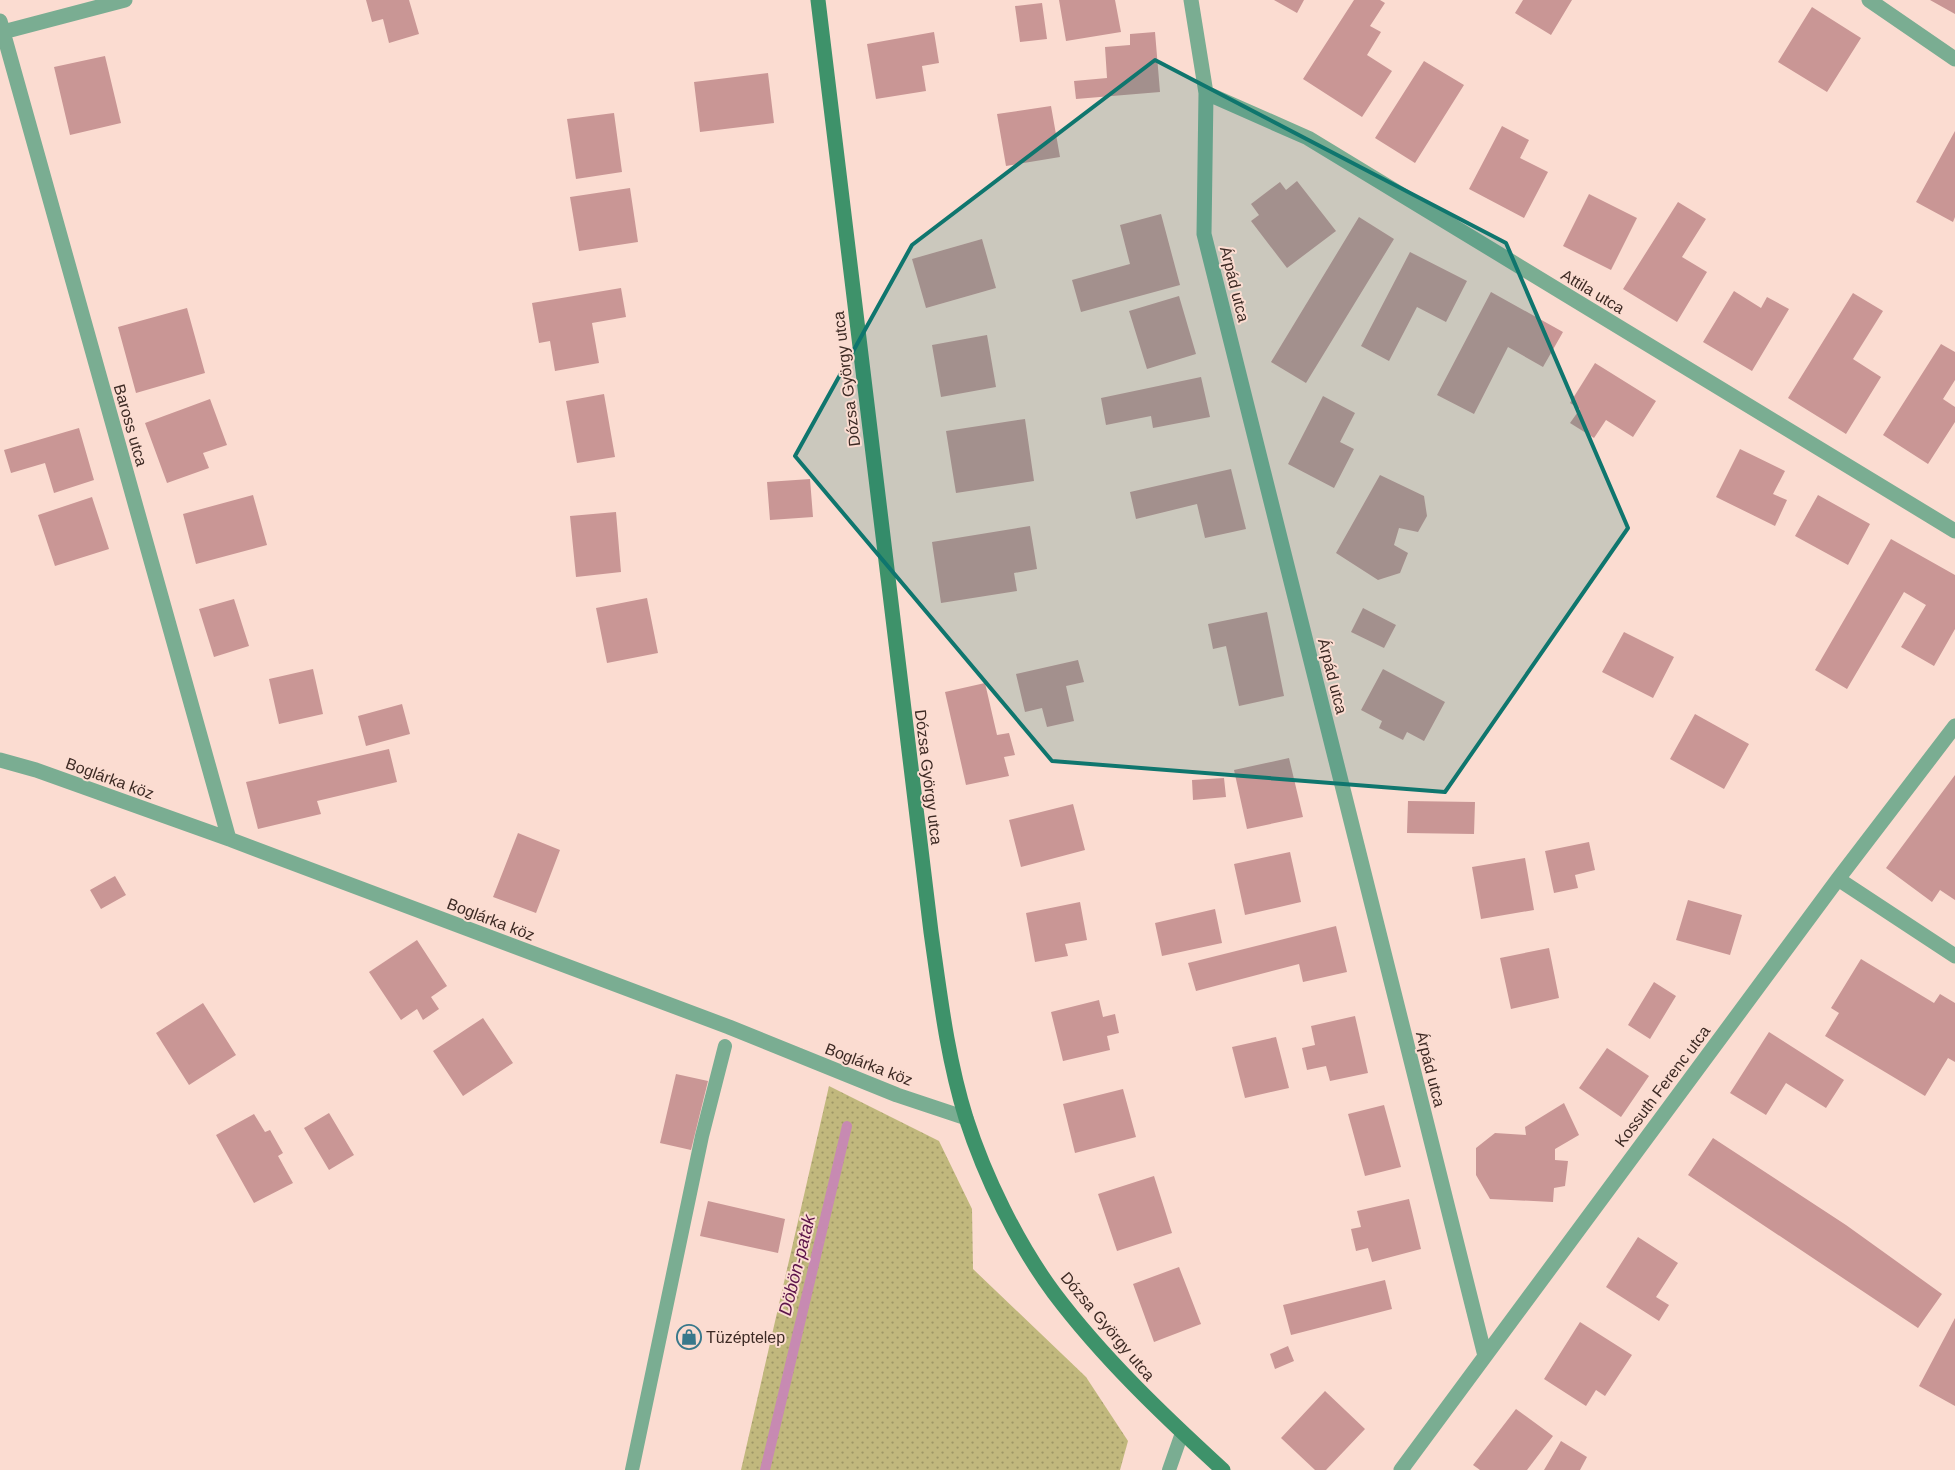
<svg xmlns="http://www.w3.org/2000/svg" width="1955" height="1470" font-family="Helvetica,sans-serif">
  <defs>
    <pattern id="grass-dots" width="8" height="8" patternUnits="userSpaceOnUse" patternTransform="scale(1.25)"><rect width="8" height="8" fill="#c1b87d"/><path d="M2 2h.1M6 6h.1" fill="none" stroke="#9e9666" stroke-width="1.8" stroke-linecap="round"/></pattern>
  </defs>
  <rect width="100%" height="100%" fill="#fbdcd1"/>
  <path fill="url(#grass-dots)" d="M 829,1086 L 939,1141 L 972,1209 L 973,1269 L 1086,1377 L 1128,1441 L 1120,1470 L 741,1470 Z"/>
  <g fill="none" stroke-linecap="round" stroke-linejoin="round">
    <path stroke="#c78ab2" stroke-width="10" d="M 765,1470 L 847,1126"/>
  </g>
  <path fill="#c99695" d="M 366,0 L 409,0 L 419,34 L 389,43 L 383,19 L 372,22 Z
    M 1059,0 L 1115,0 L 1121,32 L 1066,41 Z
    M 1274,0 L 1304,0 L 1297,13 Z
    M 1354,0 L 1380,0 L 1385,3 L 1370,26 L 1381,32 L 1367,55 L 1392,71 L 1362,117 L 1303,79 Z
    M 1523,0 L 1572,0 L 1551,35 L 1515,13 Z
    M 1930,0 L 1955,0 L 1955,14 Z
    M 1042,3 L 1047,39 L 1020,42 L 1015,6 Z
    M 1812,7 L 1861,38 L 1827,92 L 1778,62 Z
    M 934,32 L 939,63 L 922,66 L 926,91 L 876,99 L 867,44 Z
    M 1155,32 L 1160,92 L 1076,99 L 1074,81 L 1107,78 L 1105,47 L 1130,45 L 1130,34 Z
    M 105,56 L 121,123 L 70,135 L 54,67 Z
    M 1424,61 L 1464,85 L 1415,163 L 1375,138 Z
    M 768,73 L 774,123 L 700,132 L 694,82 Z
    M 1051,106 L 1060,157 L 1006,166 L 997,114 Z
    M 614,113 L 622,172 L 576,179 L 567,119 Z
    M 1502,126 L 1529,140 L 1520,158 L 1548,172 L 1524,218 L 1469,189 Z
    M 1955,131 L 1955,217 L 1953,222 L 1916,202 Z
    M 1297,181 L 1336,231 L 1287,268 L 1251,221 L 1259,215 L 1251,204 L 1280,182 L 1286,190 Z
    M 630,188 L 638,242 L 579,251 L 570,197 Z
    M 1589,194 L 1637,218 L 1611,270 L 1563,246 Z
    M 1678,202 L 1706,219 L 1682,257 L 1707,272 L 1677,322 L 1623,289 Z
    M 1161,214 L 1180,285 L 1081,312 L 1072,280 L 1130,264 L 1120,225 Z
    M 1359,217 L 1394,239 L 1306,383 L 1271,362 Z
    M 982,239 L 996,288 L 926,308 L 912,259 Z
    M 1410,252 L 1467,281 L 1446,322 L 1417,307 L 1389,361 L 1361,346 Z
    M 621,288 L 626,317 L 592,323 L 599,363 L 555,371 L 550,341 L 539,343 L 532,303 Z
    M 1734,291 L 1761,308 L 1767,297 L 1789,309 L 1752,371 L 1703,342 Z
    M 1491,292 L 1563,332 L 1543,367 L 1508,347 L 1474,414 L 1437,395 Z
    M 1853,293 L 1883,311 L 1853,359 L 1881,377 L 1846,434 L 1788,398 Z
    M 1179,296 L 1196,354 L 1147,369 L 1129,311 Z
    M 187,308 L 205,373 L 136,393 L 118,327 Z
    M 987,335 L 996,387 L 941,397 L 932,345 Z
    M 1941,344 L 1955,352 L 1955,380 L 1943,399 L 1955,407 L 1955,422 L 1928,464 L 1883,435 Z
    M 1595,363 L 1656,401 L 1633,437 L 1606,420 L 1594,438 L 1570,423 L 1580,409 L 1570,403 Z
    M 1201,377 L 1210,417 L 1153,428 L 1151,416 L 1106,425 L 1101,398 Z
    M 604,394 L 615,457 L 577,463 L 566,401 Z
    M 1323,396 L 1355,413 L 1340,442 L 1354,449 L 1334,488 L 1288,464 Z
    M 210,399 L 227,445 L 203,453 L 209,468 L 167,483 L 145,423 Z
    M 1025,419 L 1034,481 L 956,493 L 946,431 Z
    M 79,428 L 94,480 L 54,493 L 45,463 L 11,473 L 4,450 Z
    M 1740,449 L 1785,471 L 1773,494 L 1787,500 L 1775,526 L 1716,497 Z
    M 1231,469 L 1246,529 L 1205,538 L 1197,504 L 1136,519 L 1130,492 Z
    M 1380,475 L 1424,496 L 1427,516 L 1418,532 L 1399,528 L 1394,545 L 1408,553 L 1400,573 L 1378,580 L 1336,553 Z
    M 810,479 L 813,517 L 770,520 L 767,482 Z
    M 253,495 L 267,545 L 196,564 L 183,514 Z
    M 1818,495 L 1870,524 L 1848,565 L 1795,536 Z
    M 92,497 L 109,549 L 55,566 L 38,515 Z
    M 616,512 L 621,572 L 576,577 L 570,516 Z
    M 1030,526 L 1037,569 L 1014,573 L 1017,591 L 941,603 L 932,542 Z
    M 1891,539 L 1955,575 L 1955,629 L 1934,666 L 1901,647 L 1926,605 L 1904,592 L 1847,689 L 1815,670 Z
    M 647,598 L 658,653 L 607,663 L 596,608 Z
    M 234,599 L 249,646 L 214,657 L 199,609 Z
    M 1363,608 L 1396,625 L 1384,648 L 1351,632 Z
    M 1267,612 L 1284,696 L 1239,706 L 1226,646 L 1213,649 L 1208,624 Z
    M 1624,632 L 1674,657 L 1653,698 L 1602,672 Z
    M 1078,660 L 1084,682 L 1066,686 L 1074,721 L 1047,727 L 1042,708 L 1025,712 L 1016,674 Z
    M 313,669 L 323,714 L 279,724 L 269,679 Z
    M 1383,669 L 1445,702 L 1424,741 L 1407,732 L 1403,740 L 1379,728 L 1382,721 L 1361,710 Z
    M 985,683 L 997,735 L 1009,733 L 1015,755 L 1004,757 L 1009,776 L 966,785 L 945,692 Z
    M 402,704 L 410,734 L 366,746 L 358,716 Z
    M 1695,714 L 1749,744 L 1724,789 L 1670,759 Z
    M 389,749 L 397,782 L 317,801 L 321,814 L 258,829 L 246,782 Z
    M 1289,758 L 1303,817 L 1247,829 L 1234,770 Z
    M 1955,775 L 1955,900 L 1940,890 L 1932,902 L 1886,868 Z
    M 1224,778 L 1226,797 L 1193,800 L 1192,780 Z
    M 1408,801 L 1475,802 L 1474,834 L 1407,833 Z
    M 1073,804 L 1085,850 L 1021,867 L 1009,820 Z
    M 518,833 L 560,850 L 536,913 L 493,897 Z
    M 1589,842 L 1595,870 L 1575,875 L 1578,888 L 1554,893 L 1545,851 Z
    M 1290,852 L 1301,902 L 1245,915 L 1234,864 Z
    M 1525,858 L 1534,910 L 1481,919 L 1472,867 Z
    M 115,876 L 126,895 L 101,909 L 90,890 Z
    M 1688,900 L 1742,915 L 1730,955 L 1676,940 Z
    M 1080,902 L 1087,940 L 1065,944 L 1068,956 L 1035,962 L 1026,913 Z
    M 1215,909 L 1222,943 L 1162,956 L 1155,923 Z
    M 1336,926 L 1347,972 L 1303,982 L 1299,964 L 1196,991 L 1188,963 Z
    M 417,940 L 447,986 L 431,997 L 439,1009 L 423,1020 L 417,1009 L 401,1020 L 369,972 Z
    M 1549,948 L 1559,998 L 1511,1009 L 1500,958 Z
    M 1861,959 L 1934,1003 L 1940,994 L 1955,1003 L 1955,1062 L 1948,1058 L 1925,1096 L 1825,1036 L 1839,1013 L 1831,1008 Z
    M 1654,982 L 1676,996 L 1650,1039 L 1628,1025 Z
    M 1099,1000 L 1103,1017 L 1115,1014 L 1119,1033 L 1107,1036 L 1110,1050 L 1063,1061 L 1051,1012 Z
    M 203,1003 L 236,1055 L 189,1085 L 156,1033 Z
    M 1355,1016 L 1368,1073 L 1330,1081 L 1326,1066 L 1307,1070 L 1302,1048 L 1315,1045 L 1311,1026 Z
    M 483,1018 L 513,1063 L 463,1096 L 433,1051 Z
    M 1769,1032 L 1844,1080 L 1826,1108 L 1786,1083 L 1766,1115 L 1730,1093 Z
    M 1276,1037 L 1289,1088 L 1245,1098 L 1232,1047 Z
    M 1607,1048 L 1649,1076 L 1621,1117 L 1579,1088 Z
    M 676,1074 L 708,1081 L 691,1150 L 660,1143 Z
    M 1123,1089 L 1136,1137 L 1075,1153 L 1063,1104 Z
    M 1564,1103 L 1579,1135 L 1555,1149 L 1555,1160 L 1568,1161 L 1565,1186 L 1554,1188 L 1553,1202 L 1490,1199 L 1476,1175 L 1476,1148 L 1495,1133 L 1526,1135 L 1525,1127 Z
    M 1384,1105 L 1401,1167 L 1365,1176 L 1348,1114 Z
    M 329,1113 L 354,1155 L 329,1170 L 304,1128 Z
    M 254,1114 L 265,1132 L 270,1130 L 283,1153 L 278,1156 L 293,1183 L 254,1203 L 216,1135 Z
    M 1713,1138 L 1846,1225 L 1942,1294 L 1918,1328 L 1688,1175 Z
    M 1154,1176 L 1172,1233 L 1117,1251 L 1098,1194 Z
    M 1409,1199 L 1421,1249 L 1372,1262 L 1368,1248 L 1356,1251 L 1351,1229 L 1361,1227 L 1357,1211 Z
    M 708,1201 L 785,1219 L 778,1253 L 700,1236 Z
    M 1638,1237 L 1678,1263 L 1656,1297 L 1669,1305 L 1659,1321 L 1606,1287 Z
    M 1179,1267 L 1201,1324 L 1154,1342 L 1133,1284 Z
    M 1385,1280 L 1392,1309 L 1291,1335 L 1283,1305 Z
    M 1955,1318 L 1955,1406 L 1919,1386 Z
    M 1580,1322 L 1632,1355 L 1605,1396 L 1596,1390 L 1586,1406 L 1544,1379 Z
    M 1288,1346 L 1294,1361 L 1275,1369 L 1270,1354 Z
    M 1325,1391 L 1365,1429 L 1326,1470 L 1315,1470 L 1281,1438 Z
    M 1516,1409 L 1553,1436 L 1527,1470 L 1480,1470 L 1473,1465 Z
    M 1561,1441 L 1587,1457 L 1580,1470 L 1544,1470 Z"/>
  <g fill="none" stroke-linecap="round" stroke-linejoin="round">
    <path stroke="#7aad92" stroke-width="14" d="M 632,1470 L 702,1136 L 725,1046
      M 1169,1470 L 1182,1433"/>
    <path stroke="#7aad92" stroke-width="15" d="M 1191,0 L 1206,93 L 1204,234 L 1485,1356
      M 1869,0 L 1955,59
      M 0,21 L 229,839
      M 3,32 L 125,0
      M 1206,93 L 1308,138 L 1955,531
      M 0,760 L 36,770 L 229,839 L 729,1027 L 897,1095 L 966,1118
      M 1838,879 L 1955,956
      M 1401,1470 L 1838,879 L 1955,726"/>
    <path stroke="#3e926a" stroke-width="15" d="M 818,0 L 931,932 C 940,995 947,1057 966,1118 C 985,1177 1017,1243 1054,1293 C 1103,1358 1163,1415 1223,1470"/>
  </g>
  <path fill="#0f766e" fill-opacity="0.2" stroke="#0f766e" stroke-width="4" stroke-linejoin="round" d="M 1155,60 L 1506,243 L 1628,528 L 1445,792 L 1052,761 L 795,456 L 912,245 Z"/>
  <defs>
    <symbol id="shop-ring" viewBox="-11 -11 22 22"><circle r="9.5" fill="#fbdcd1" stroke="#38788b" stroke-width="1.5"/><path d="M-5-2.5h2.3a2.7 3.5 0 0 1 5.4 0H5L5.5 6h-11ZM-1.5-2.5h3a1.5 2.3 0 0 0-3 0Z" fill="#38788b"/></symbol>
  </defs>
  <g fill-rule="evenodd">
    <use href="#shop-ring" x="675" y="1323" width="28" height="28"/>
  </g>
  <g text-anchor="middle" stroke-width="4" stroke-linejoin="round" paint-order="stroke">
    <g font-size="16" fill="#3d2a24" stroke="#fbdcd1">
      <text transform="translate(1235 284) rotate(76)" y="6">Árpád utca</text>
      <text transform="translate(1593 291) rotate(31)" y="6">Attila utca</text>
      <text transform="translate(846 379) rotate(-97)" y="6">Dózsa György utca</text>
      <text transform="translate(131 425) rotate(74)" y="6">Baross utca</text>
      <text transform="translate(1333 676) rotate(76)" y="6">Árpád utca</text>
      <text transform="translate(929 777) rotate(83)" y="6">Dózsa György utca</text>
      <text transform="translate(110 778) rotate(20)" y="6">Boglárka köz</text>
      <text transform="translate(491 919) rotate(21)" y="6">Boglárka köz</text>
      <text transform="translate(869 1064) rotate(21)" y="6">Boglárka köz</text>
      <text transform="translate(1431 1069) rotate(76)" y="6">Árpád utca</text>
      <text transform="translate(1662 1086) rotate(-53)" y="6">Kossuth Ferenc utca</text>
      <text transform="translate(1108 1326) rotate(50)" y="6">Dózsa György utca</text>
    </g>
    <g font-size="16" fill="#3d2a24" stroke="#fbdcd1" text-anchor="start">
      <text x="706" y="1343">Tüzéptelep</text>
    </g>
    <g font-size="18" font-style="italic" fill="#5c1449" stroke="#fbdcd1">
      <text transform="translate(797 1265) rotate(-76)" y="6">Döbön-patak</text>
    </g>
  </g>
</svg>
